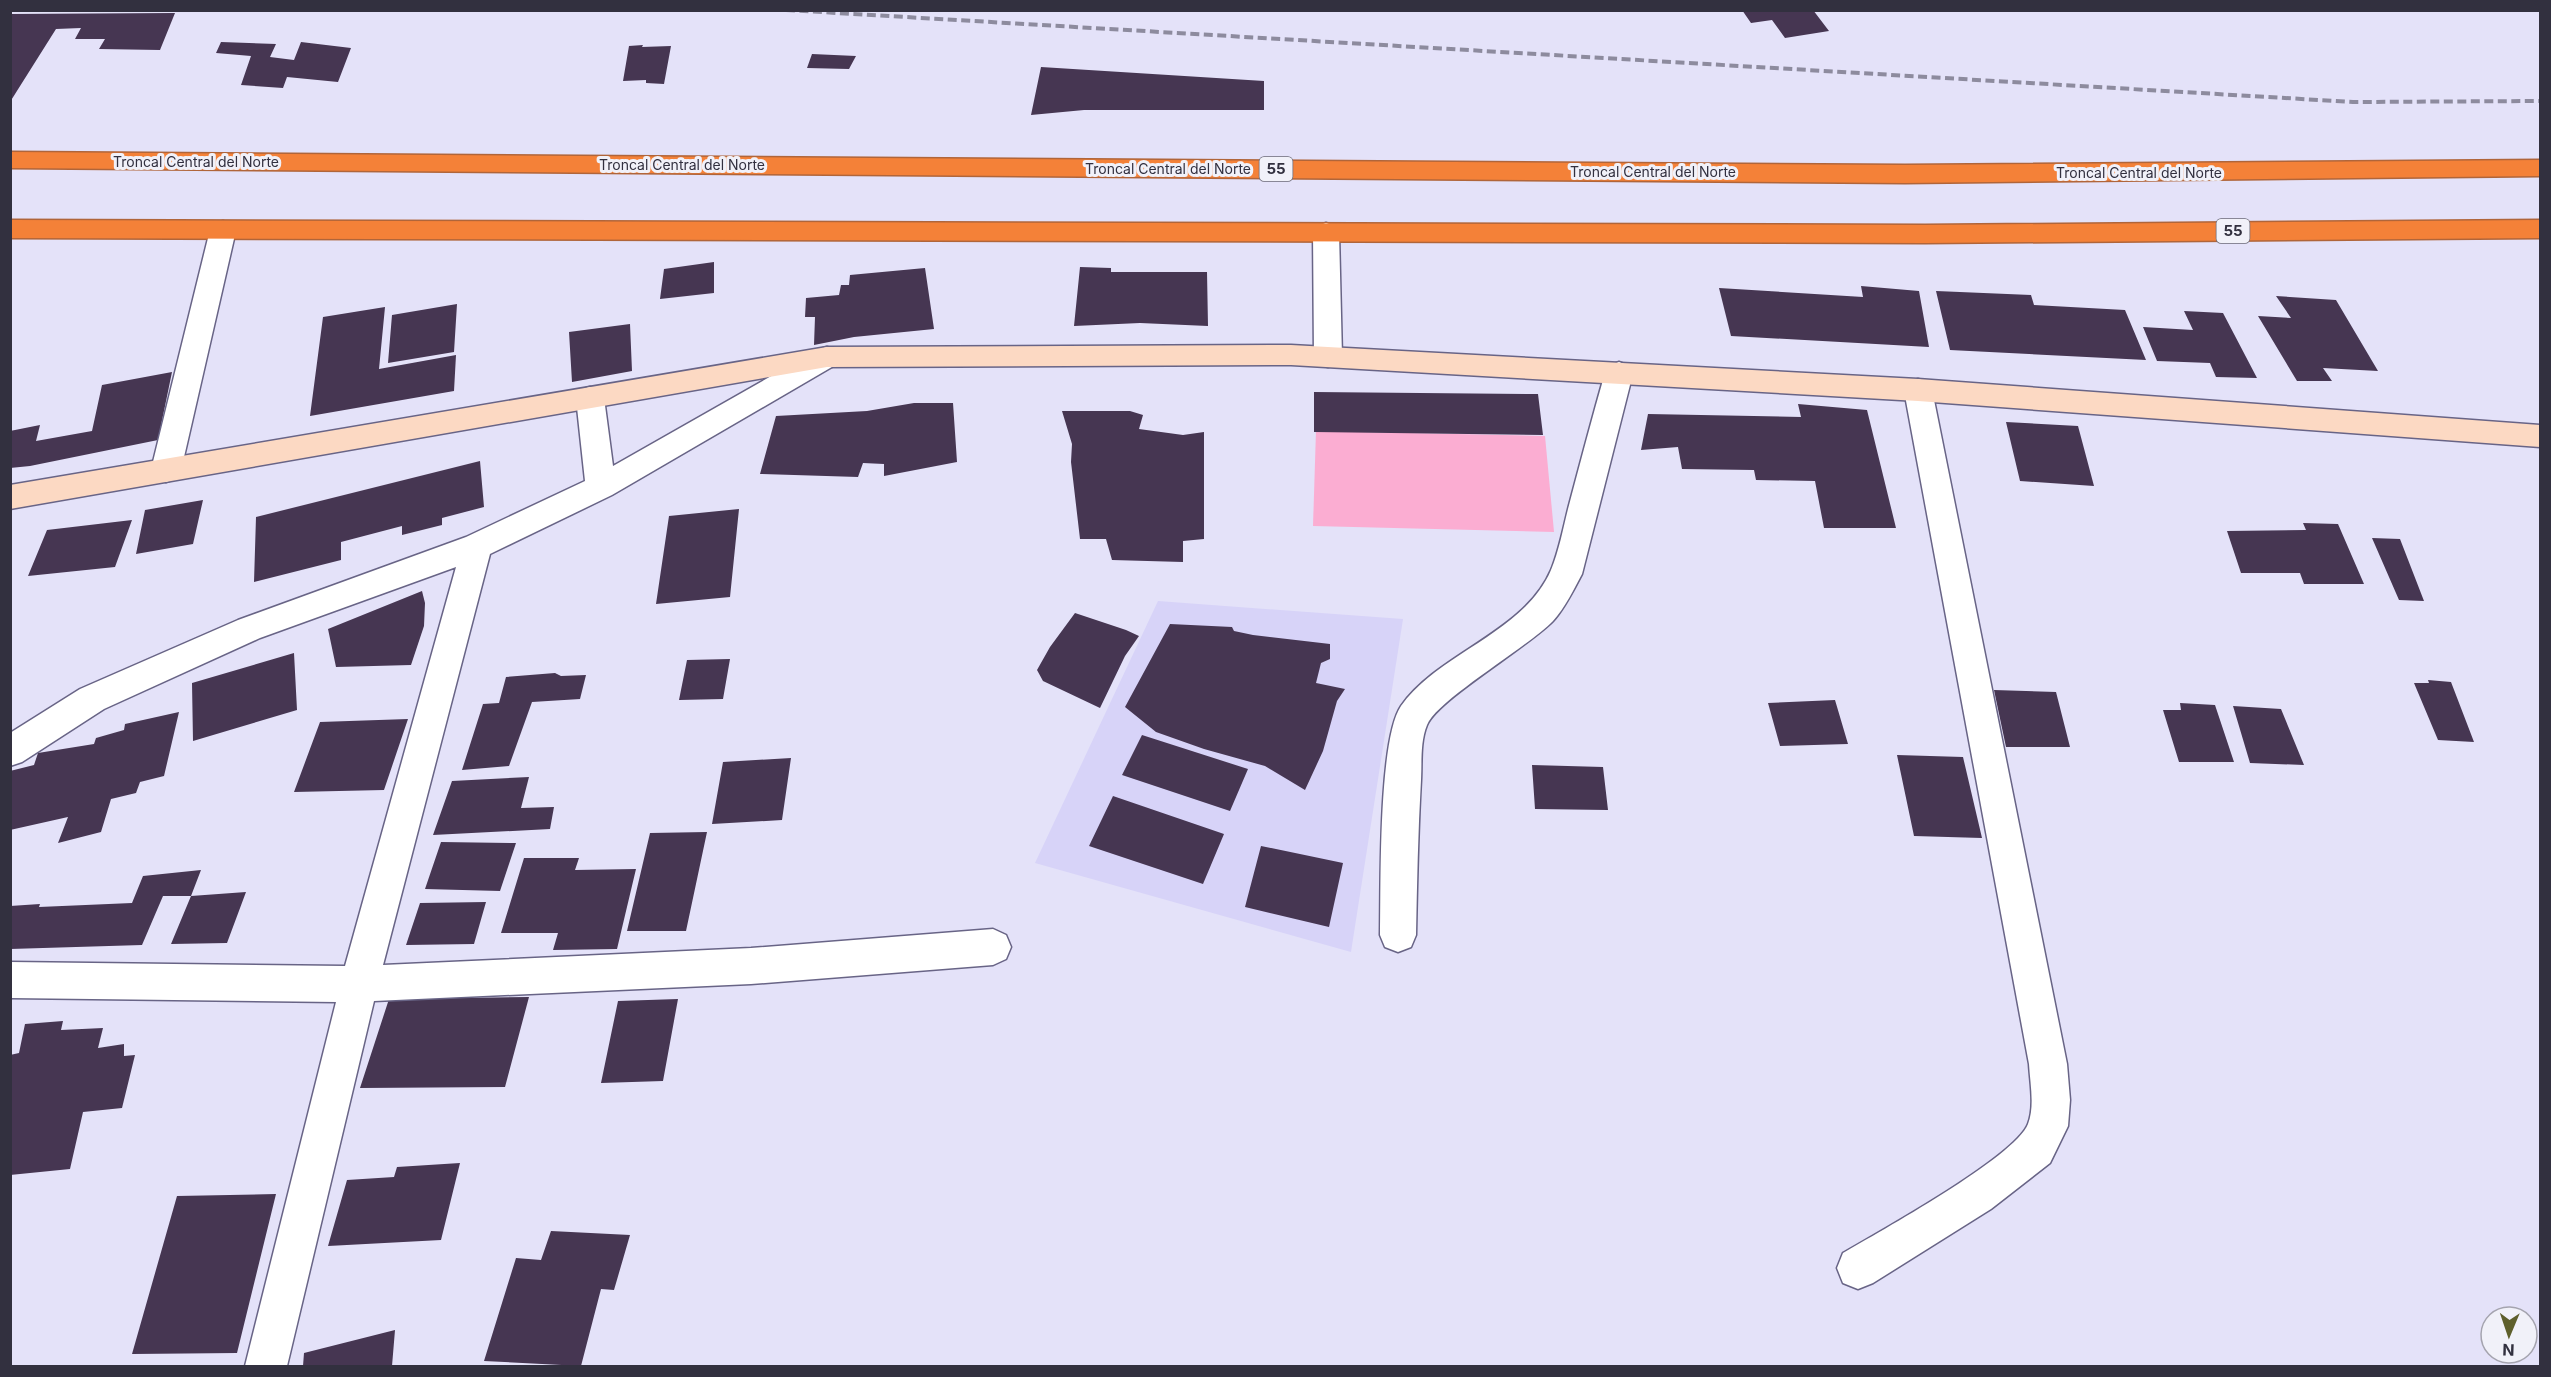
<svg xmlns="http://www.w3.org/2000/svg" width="2551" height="1377" font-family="Inter,sans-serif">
  <rect width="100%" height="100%" fill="#e4e2f9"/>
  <path fill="#d7d3f8" d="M 1158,601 L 1403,619 L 1351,952 L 1035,863 Z"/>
  <path fill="#fbadd2" d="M 1316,431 L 1545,436 L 1554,532 L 1313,526 Z"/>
  <path fill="#463652" d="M 1742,10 L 1813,10 L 1829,31 L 1785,38 L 1772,20 L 1751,23 Z
    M 175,13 L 160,50 L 99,49 L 105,39 L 75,39 L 81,28 L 56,29 L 10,102 L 10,14 Z
    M 221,42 L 276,44 L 270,57 L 294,60 L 301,42 L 351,48 L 338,82 L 287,77 L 283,88 L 241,85 L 251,56 L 216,53 Z
    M 643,45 L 642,47 L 671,46 L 664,84 L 646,83 L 646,80 L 623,81 L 629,46 Z
    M 812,54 L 856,56 L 849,69 L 807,68 Z
    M 1041,67 L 1264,81 L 1264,110 L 1084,110 L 1031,115 Z
    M 714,262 L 714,293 L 660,299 L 664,269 Z
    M 1080,267 L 1111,268 L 1111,272 L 1207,272 L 1208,326 L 1140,323 L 1074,326 Z
    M 925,268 L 934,329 L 854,337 L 814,345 L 815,317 L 805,317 L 806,298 L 839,295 L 841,285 L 849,285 L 850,275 Z
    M 1861,286 L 1919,291 L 1929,347 L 1731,336 L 1719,288 L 1863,297 Z
    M 1936,291 L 2031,295 L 2034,305 L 2125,310 L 2146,360 L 1950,350 Z
    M 2276,296 L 2336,300 L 2378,371 L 2323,368 L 2332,381 L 2297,381 L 2258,316 L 2291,318 Z
    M 457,304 L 454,352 L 388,363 L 392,315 Z
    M 385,307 L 379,369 L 456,355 L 454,391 L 310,416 L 323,317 Z
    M 2184,311 L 2223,313 L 2257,378 L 2216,377 L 2210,363 L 2157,361 L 2143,327 L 2193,330 Z
    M 630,324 L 632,371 L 572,382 L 569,332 Z
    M 172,372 L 158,440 L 30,466 L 10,468 L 10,431 L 40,425 L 36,441 L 92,431 L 102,385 Z
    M 1314,392 L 1538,394 L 1543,435 L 1314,432 Z
    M 914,403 L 953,403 L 957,462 L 884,476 L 884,464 L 863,463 L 858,477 L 760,474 L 776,416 L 867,411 Z
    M 1798,404 L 1867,410 L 1896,528 L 1824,528 L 1815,481 L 1756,480 L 1754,470 L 1682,469 L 1678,447 L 1641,450 L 1648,414 L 1801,417 Z
    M 1062,411 L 1130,411 L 1143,415 L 1139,429 L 1183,435 L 1204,432 L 1204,539 L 1183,541 L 1183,562 L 1112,560 L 1106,539 L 1080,539 L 1071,462 L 1072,444 Z
    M 2006,422 L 2078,426 L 2094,486 L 2020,481 Z
    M 480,461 L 484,507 L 442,518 L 442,525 L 402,535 L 402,526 L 341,542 L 341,560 L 254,582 L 256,517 Z
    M 203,500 L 193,544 L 136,554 L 145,510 Z
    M 739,509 L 730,597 L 656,604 L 669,516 Z
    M 132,520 L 115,567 L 28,576 L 47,530 Z
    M 2303,523 L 2338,524 L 2364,584 L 2304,584 L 2300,573 L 2241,573 L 2227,531 L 2306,530 Z
    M 2372,538 L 2400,539 L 2424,601 L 2399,600 Z
    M 422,591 L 425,603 L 424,626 L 411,665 L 336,667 L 328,629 Z
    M 1075,613 L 1126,630 L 1139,636 L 1125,656 L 1100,708 L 1043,681 L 1037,670 L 1050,647 Z
    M 1170,624 L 1232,627 L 1234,631 L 1253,635 L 1330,644 L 1330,659 L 1321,663 L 1316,683 L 1345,689 L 1337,701 L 1323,751 L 1305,790 L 1265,766 L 1204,749 L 1156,732 L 1125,707 Z
    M 294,653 L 297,710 L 193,741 L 192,683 Z
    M 730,659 L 723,699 L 679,700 L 687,660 Z
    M 555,673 L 561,676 L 586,675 L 580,699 L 532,702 L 509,766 L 462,770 L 483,704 L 499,703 L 506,677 Z
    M 2428,680 L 2451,682 L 2474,742 L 2438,740 L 2414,683 L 2429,683 Z
    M 1994,690 L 2056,692 L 2070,747 L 2006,747 Z
    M 1835,700 L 1848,744 L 1780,746 L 1768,703 Z
    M 2180,703 L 2215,705 L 2234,762 L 2179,762 L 2163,710 L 2181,710 Z
    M 2233,706 L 2281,709 L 2304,765 L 2250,763 Z
    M 179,712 L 164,776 L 140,782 L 136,793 L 111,799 L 101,832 L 58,843 L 68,817 L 10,830 L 10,771 L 34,765 L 38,753 L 94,744 L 96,738 L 124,730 L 125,724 Z
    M 408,719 L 384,790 L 294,792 L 320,722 Z
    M 1142,735 L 1248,769 L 1230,811 L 1122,775 Z
    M 1897,755 L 1963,757 L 1982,838 L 1914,836 Z
    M 791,758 L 782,820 L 712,824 L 723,762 Z
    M 1532,765 L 1603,767 L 1608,810 L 1535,809 Z
    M 529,777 L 521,808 L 554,807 L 550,829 L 433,835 L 452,781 Z
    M 1113,796 L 1224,834 L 1203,884 L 1089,846 Z
    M 707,832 L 686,931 L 627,931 L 650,833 Z
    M 441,842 L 516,843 L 500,891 L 425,889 Z
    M 1261,846 L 1343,863 L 1329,927 L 1245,907 Z
    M 524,858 L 579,858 L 575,870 L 636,869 L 617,949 L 553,950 L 558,933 L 501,933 Z
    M 201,870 L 191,896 L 163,896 L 142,945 L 10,949 L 10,906 L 40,904 L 39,907 L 132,903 L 143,876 Z
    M 246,892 L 227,943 L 171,944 L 191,896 Z
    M 486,902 L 474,944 L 406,945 L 420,903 Z
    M 529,997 L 505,1087 L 360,1088 L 389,999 Z
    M 678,999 L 663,1081 L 601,1083 L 618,1001 Z
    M 63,1021 L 61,1030 L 103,1028 L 98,1048 L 124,1044 L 124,1056 L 135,1055 L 122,1108 L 83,1112 L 70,1169 L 10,1175 L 10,1055 L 19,1053 L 25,1024 Z
    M 460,1163 L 441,1240 L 328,1246 L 347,1180 L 394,1177 L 397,1167 Z
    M 276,1194 L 237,1353 L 132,1354 L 177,1196 Z
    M 551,1231 L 630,1235 L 614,1290 L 601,1289 L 581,1366 L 484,1361 L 516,1258 L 541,1260 Z
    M 395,1330 L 392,1366 L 303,1366 L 304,1353 Z"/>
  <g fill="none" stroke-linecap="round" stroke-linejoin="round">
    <defs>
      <path id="street" d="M 223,221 L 232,224 L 236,230 L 181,470 L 177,478 L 166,482 L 155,478 L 151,470 L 210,230 L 214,224 Z
        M 1326,223 L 1335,226 L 1339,232 L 1342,357 L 1338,364 L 1328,367 L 1318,364 L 1314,357 L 1313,232 L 1317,226 Z
        M 827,347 L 837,350 L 841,357 L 837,364 L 612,495 L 490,554 L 383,965 L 751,948 L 993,929 L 1006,935 L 1011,947 L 1006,959 L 993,965 L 751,984 L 374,1001 L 287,1366 L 245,1366 L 336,1002 L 10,998 L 10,962 L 345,966 L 456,567 L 260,638 L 104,709 L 22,762 L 10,766 L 10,733 L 80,689 L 238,620 L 466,537 L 585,481 L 576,398 L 580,390 L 590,387 L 600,390 L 604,398 L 613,466 L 817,350 Z
        M 1619,362 L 1629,366 L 1633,373 L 1582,574 C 1574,589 1565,608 1553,621 C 1528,647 1437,700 1427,725 C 1420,742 1422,762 1421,780 C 1418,831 1417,883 1416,935 L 1411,947 L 1398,952 L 1385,947 L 1380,935 C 1381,888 1378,740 1401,706 C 1438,653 1524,633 1551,570 C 1559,551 1563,529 1568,509 C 1580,464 1592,418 1605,373 L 1609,366 Z
        M 1918,379 L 1928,382 L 1932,390 L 2067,1064 L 2070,1100 L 2068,1126 L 2050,1163 L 1991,1209 L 1873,1283 L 1858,1289 L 1843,1283 L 1837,1268 L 1843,1253 C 1879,1232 2015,1157 2028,1124 C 2035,1106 2030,1083 2029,1064 L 1904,390 L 1908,382 Z"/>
      <path id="secondary" d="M 1291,345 L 1918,379 L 2540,425 L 2540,447 L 1918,401 L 1291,365 L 827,367 L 10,509 L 10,485 L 827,347 Z"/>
      <path id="highway" d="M 10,152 L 1905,165 L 2540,160 L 2540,176 L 1905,183 L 10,168 Z
        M 10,220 L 1925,225 L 2540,220 L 2540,238 L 1925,243 L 10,238 Z"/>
    </defs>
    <use href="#street" stroke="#686486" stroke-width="3"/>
    <use href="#secondary" stroke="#686486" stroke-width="3"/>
    <use href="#highway" stroke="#b0653a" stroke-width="3"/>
    <use href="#street" fill="#fff" fill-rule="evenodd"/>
    <use href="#secondary" fill="#fcd9c3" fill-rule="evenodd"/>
    <use href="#highway" fill="#f48138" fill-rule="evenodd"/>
    <path stroke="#8d8b9e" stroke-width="4" stroke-dasharray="9 4.5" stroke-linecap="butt" d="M 786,10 L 2353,102 L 2540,101"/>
  </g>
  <g text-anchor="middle" stroke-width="6" stroke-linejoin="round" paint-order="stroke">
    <g font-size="14" fill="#32303f" stroke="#f1f1f9">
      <text x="196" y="167">Troncal Central del Norte</text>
      <text x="682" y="170">Troncal Central del Norte</text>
      <text x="1168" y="174">Troncal Central del Norte</text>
      <text x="1653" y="177">Troncal Central del Norte</text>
      <text x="2139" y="178">Troncal Central del Norte</text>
    </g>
    <g fill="#f1f1f9" stroke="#6b6a77" stroke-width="1.5">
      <rect x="1259.5" y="157" width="33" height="24" rx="4.5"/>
      <rect x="2216.5" y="219" width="33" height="24" rx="4.5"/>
    </g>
    <g font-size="15" font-weight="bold" fill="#32303f">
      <text x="1276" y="174">55</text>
      <text x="2233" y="236">55</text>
    </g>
  </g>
  <rect width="2551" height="1377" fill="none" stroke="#32303f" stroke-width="24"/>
  <g transform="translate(2509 1335) rotate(182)"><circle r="28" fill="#f1f1f9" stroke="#a5a4af" stroke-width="1.5"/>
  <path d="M0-4.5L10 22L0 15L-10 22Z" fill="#5e5f2c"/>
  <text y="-9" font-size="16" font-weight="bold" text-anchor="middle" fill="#32303f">N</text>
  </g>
</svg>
